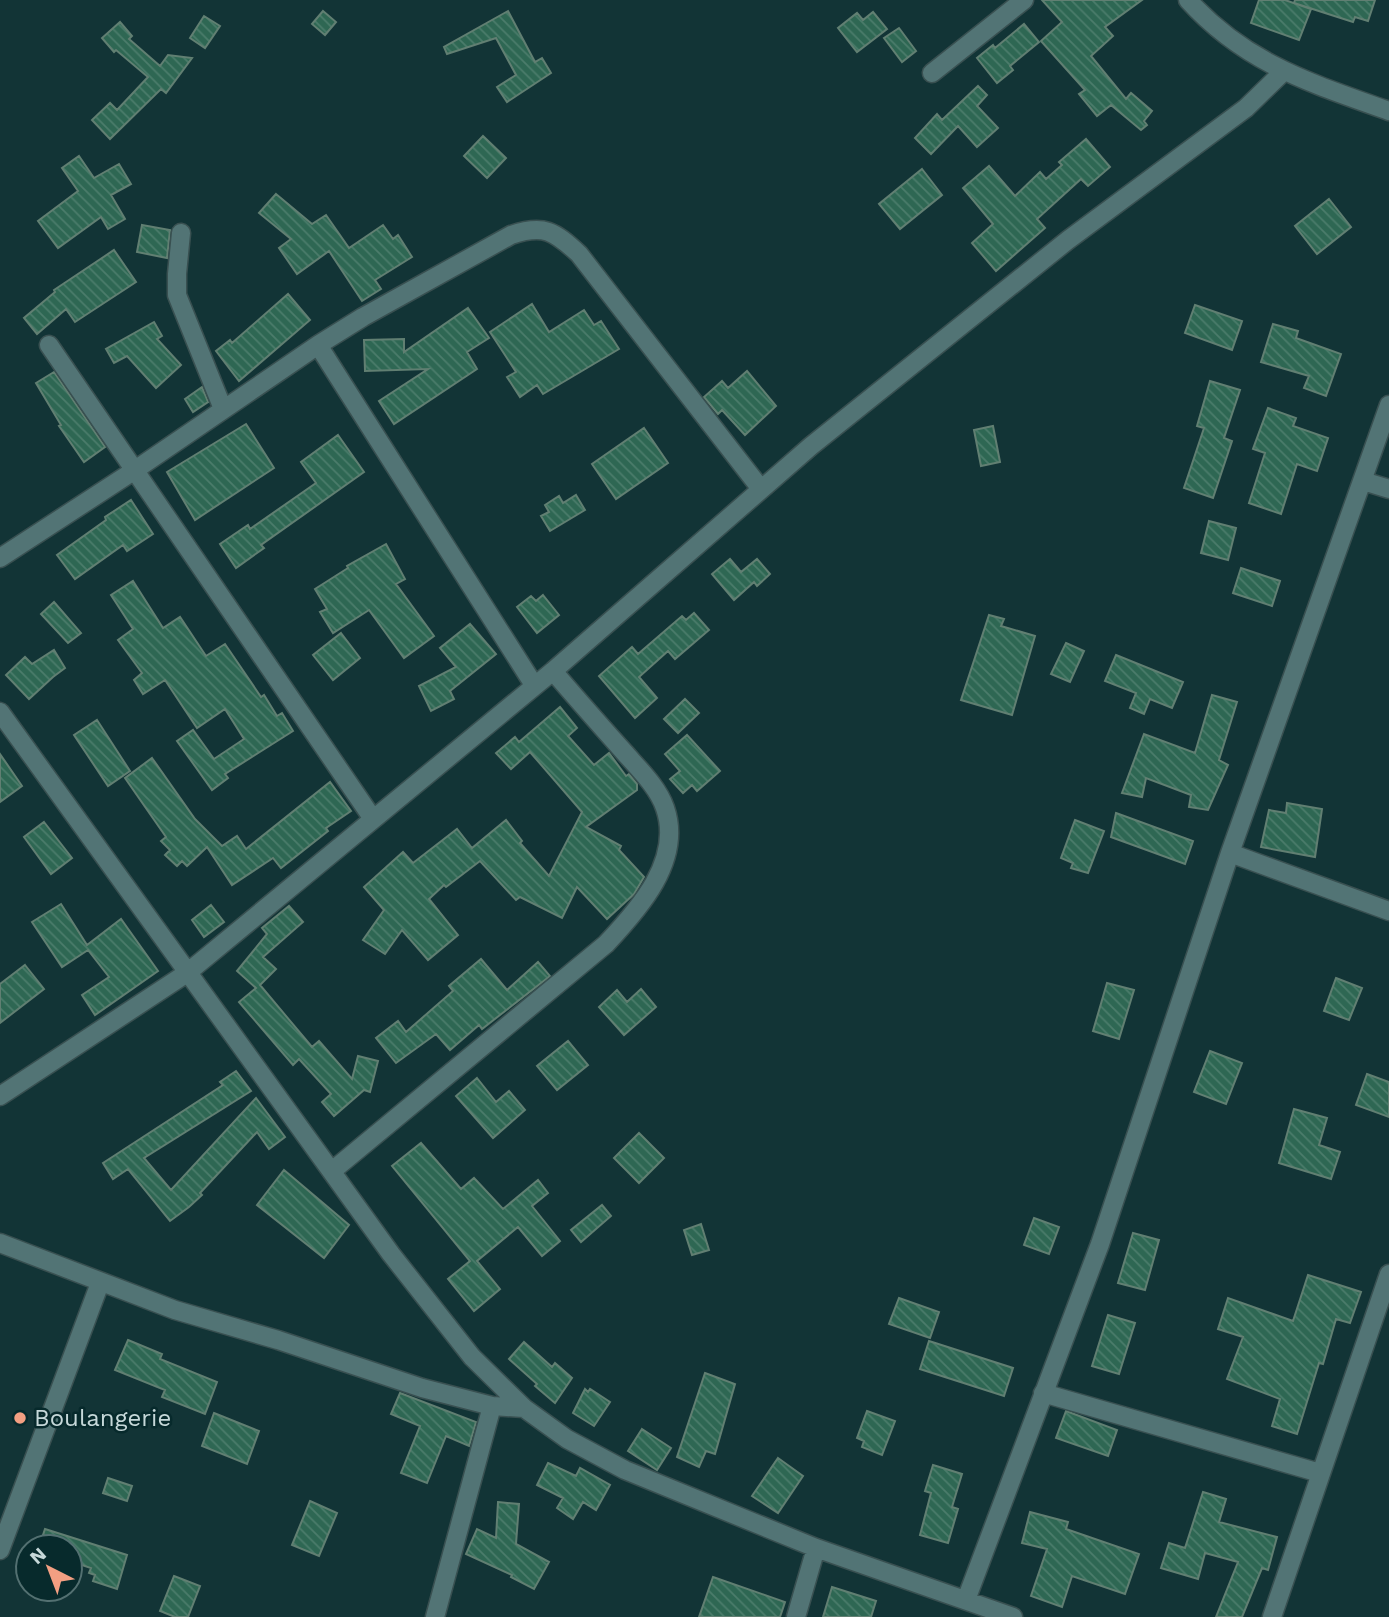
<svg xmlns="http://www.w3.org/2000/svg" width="1389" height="1617" font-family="'Work Sans',sans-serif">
  <defs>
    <pattern id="building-back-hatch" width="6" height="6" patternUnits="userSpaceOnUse" patternTransform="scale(1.75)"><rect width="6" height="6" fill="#2e6753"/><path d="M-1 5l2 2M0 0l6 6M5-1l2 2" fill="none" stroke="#4b7c6b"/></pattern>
  </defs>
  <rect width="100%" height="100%" fill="#123436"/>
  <path fill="url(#building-back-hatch)" stroke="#617f72" stroke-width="2" d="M 1042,0 L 1142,0 L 1105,27 L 1113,36 L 1091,56 L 1126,99 L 1131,93 L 1152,111 L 1144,121 L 1147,125 L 1141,130 L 1111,105 L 1097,116 L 1079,94 L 1085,90 L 1041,41 L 1062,22 Z
    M 1259,0 L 1285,0 L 1311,9 L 1299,40 L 1251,23 Z
    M 1295,0 L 1375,0 L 1368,21 L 1355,17 L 1353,22 L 1294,3 Z
    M 323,11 L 336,22 L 325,35 L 312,24 Z
    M 508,11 L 535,62 L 542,58 L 551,73 L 507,102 L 497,87 L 516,75 L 496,38 L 447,54 L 444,47 Z
    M 873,12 L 887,29 L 857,52 L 838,28 L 857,13 L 863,20 Z
    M 204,16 L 220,26 L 205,48 L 190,38 Z
    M 120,22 L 132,36 L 129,39 L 160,66 L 168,55 L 192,58 L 166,93 L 161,89 L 110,139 L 92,120 L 110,103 L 117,110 L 148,77 L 116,50 L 114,52 L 102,38 Z
    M 1024,24 L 1039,42 L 1010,66 L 1013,70 L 997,83 L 977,58 L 993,45 L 995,48 Z
    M 899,28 L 916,51 L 902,62 L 884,38 Z
    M 978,86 L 987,95 L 977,106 L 998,128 L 977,147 L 958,126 L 931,154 L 915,138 L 937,114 L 942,120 Z
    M 483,136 L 506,158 L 487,178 L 464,156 Z
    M 1086,139 L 1110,167 L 1088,186 L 1081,179 L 1037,219 L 1045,228 L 996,271 L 972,243 L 993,224 L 963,188 L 989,166 L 1015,196 L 1040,172 L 1046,179 L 1062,165 L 1059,162 Z
    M 79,156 L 94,178 L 119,164 L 131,184 L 111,195 L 125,219 L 108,229 L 101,217 L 58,248 L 38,221 L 78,191 L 62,168 Z
    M 922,169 L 942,195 L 900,229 L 879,204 Z
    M 276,194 L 312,224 L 326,215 L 349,248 L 383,225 L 393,239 L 398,235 L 412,257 L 375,280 L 381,289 L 362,301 L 329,251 L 297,274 L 279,248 L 291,239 L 259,213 Z
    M 1329,199 L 1351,227 L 1317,254 L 1295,226 Z
    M 142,225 L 170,230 L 167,258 L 137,252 Z
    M 114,250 L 136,282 L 75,322 L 66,309 L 37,334 L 24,318 L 55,292 L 54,290 Z
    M 288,294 L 310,320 L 239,381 L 216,351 L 230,340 L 232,343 Z
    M 532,304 L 549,332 L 584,310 L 594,325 L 601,321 L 619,349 L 543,394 L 537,385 L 520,397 L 507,377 L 516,372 L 490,332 Z
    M 1195,305 L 1242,321 L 1232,350 L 1185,333 Z
    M 468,308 L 489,338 L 467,352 L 477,369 L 394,424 L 379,401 L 428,369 L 365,371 L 364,340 L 404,339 L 404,352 Z
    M 154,322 L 162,336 L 157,339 L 181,365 L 156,388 L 127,356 L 114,363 L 106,349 Z
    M 1273,324 L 1298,331 L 1296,338 L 1341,354 L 1326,396 L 1304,388 L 1309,376 L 1261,362 Z
    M 747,371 L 776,406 L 745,435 L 722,410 L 718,414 L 704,397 L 722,381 L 728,388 Z
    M 54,372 L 105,447 L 84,462 L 59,426 L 61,425 L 36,383 Z
    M 1210,381 L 1240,390 L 1224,438 L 1232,441 L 1213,498 L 1184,488 L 1204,428 L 1197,426 Z
    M 202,387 L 208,402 L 193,412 L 185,399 Z
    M 1268,408 L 1296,418 L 1293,426 L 1328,438 L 1317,471 L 1297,464 L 1281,514 L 1249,503 L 1265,453 L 1253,449 Z
    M 246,424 L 274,468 L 195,520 L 167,472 Z
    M 993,426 L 1000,462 L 981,466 L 974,430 Z
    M 644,428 L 668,463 L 616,499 L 592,464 Z
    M 338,435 L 364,472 L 261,545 L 264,548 L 236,568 L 220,544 L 248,525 L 250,529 L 316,483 L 301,462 Z
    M 576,495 L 585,510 L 550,531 L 541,516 L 549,512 L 545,505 L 559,496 L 563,503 Z
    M 131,500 L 153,534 L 127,551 L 123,545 L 75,579 L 57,555 L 106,520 L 105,517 Z
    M 1209,521 L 1236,528 L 1228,560 L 1201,553 Z
    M 386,544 L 405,579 L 396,584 L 434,636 L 404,658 L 369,610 L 333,633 L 320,612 L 327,609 L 315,589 L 348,568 L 347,566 Z
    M 730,559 L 741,572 L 757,559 L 770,574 L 757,586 L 754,582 L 734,600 L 712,574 Z
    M 1241,568 L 1280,581 L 1272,606 L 1233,593 Z
    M 133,581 L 163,628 L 180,617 L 206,656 L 225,644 L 261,697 L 264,695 L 277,716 L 282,713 L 293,731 L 225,774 L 228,778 L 212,790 L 177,741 L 193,730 L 214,759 L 244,739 L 225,709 L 197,728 L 165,680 L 143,694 L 134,680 L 142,673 L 118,640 L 133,629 L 111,595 Z
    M 543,595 L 559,615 L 537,633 L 517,607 L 531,596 L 536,601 Z
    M 54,602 L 81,633 L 68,643 L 41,614 Z
    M 694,613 L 709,630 L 675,659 L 668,651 L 639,677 L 657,698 L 635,718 L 599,676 L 632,647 L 638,654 L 682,616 L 686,620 Z
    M 989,615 L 1004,619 L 1001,626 L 1035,636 L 1012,715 L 961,700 Z
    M 470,624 L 496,654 L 450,691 L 454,699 L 431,711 L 419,686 L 456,667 L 440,648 Z
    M 341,633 L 360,658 L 333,680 L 313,655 Z
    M 1066,643 L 1084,651 L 1070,682 L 1051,674 Z
    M 54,650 L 65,668 L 53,677 L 29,699 L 6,675 L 25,657 L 32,664 Z
    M 1116,655 L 1183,682 L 1172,708 L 1150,699 L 1144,714 L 1130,708 L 1136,693 L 1105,681 Z
    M 1212,695 L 1237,702 L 1219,760 L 1228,765 L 1208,810 L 1189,807 L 1191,795 L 1146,778 L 1142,797 L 1122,793 L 1144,734 L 1195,753 Z
    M 685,699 L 699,713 L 678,733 L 664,719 Z
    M 560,707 L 577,728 L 568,736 L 594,765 L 609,753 L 626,776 L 629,774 L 637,784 L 637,790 L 586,827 L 621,846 L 619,850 L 644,877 L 634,894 L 607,919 L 577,887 L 562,918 L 520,897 L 516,900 L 480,861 L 446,887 L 444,885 L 429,899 L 458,935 L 428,960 L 402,930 L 385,954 L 363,940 L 384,910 L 364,887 L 403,852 L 413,863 L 457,829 L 472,848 L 506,820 L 522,841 L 520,843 L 549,876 L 582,812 L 530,752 L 511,769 L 496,753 L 515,737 L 519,742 Z
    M 97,720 L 130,771 L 108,786 L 74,735 Z
    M 687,735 L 720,771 L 697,791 L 692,785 L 683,793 L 670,779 L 680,771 L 665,754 Z
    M 0,754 L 22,786 L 0,802 Z
    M 152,758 L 195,819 L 222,846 L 237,836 L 246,849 L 330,782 L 351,811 L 326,828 L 328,831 L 281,868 L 273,858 L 232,885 L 207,847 L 187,866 L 182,861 L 177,866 L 165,855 L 170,850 L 161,841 L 166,837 L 125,778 Z
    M 1287,803 L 1322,809 L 1315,857 L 1261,847 L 1269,810 L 1286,813 Z
    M 1116,813 L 1193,841 L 1185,864 L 1111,837 Z
    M 1075,820 L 1104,831 L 1088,873 L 1071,868 L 1073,863 L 1061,858 Z
    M 44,822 L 72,858 L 51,874 L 24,837 Z
    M 61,904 L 87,945 L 121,919 L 158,971 L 95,1015 L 82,995 L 109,977 L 88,950 L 62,967 L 32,922 Z
    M 211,905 L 224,922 L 204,937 L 192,920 Z
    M 289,906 L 303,922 L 263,957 L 276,969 L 260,985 L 312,1047 L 319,1041 L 352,1079 L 358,1056 L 378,1061 L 370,1092 L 364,1090 L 334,1116 L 322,1102 L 331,1094 L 299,1059 L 293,1065 L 239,1002 L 256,988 L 237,971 L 267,934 L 262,928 Z
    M 481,959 L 507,990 L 538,962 L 550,976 L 482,1029 L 479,1025 L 450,1050 L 436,1034 L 396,1063 L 376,1038 L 398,1021 L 406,1032 L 453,991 L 449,986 Z
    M 25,965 L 44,989 L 0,1023 L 0,984 Z
    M 1336,978 L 1362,988 L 1349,1020 L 1324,1011 Z
    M 1107,983 L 1134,990 L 1119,1039 L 1093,1031 Z
    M 641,989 L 656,1007 L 624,1035 L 599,1007 L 617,990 L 627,1002 Z
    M 568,1041 L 588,1065 L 557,1090 L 537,1066 Z
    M 1210,1051 L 1242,1063 L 1226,1104 L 1194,1092 Z
    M 236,1071 L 251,1091 L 144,1158 L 171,1190 L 256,1098 L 285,1137 L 269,1149 L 257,1132 L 200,1193 L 202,1195 L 189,1207 L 170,1221 L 128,1169 L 113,1179 L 103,1163 L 223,1085 L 220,1082 Z
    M 1367,1074 L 1389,1082 L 1389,1117 L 1356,1105 Z
    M 477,1078 L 496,1102 L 509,1091 L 525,1110 L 493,1138 L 456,1096 Z
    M 1294,1109 L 1327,1118 L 1319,1145 L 1340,1152 L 1331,1179 L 1279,1163 Z
    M 639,1133 L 664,1158 L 639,1183 L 614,1158 Z
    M 421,1143 L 461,1189 L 474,1178 L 503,1209 L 538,1180 L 548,1193 L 532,1206 L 560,1241 L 542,1256 L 518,1227 L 477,1261 L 500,1289 L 474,1311 L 448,1279 L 470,1261 L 392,1166 Z
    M 284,1170 L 349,1225 L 324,1258 L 257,1205 Z
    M 602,1205 L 611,1216 L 581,1242 L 571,1230 Z
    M 1034,1218 L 1059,1227 L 1049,1254 L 1024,1245 Z
    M 701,1224 L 709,1250 L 692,1255 L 684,1230 Z
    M 1133,1233 L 1159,1240 L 1145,1290 L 1118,1283 Z
    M 1308,1275 L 1361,1292 L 1350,1323 L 1336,1319 L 1323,1364 L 1319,1363 L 1297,1434 L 1272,1426 L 1280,1399 L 1227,1379 L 1243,1337 L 1218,1329 L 1228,1298 L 1293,1321 Z
    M 899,1298 L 939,1312 L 930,1338 L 889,1324 Z
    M 1108,1315 L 1135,1323 L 1119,1374 L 1092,1366 Z
    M 128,1340 L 162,1354 L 160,1359 L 217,1382 L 205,1414 L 162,1397 L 165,1390 L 115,1370 Z
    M 929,1341 L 1013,1368 L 1004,1396 L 920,1369 Z
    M 524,1342 L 552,1367 L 555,1363 L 572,1378 L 555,1403 L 535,1386 L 537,1384 L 509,1359 Z
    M 705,1373 L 735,1384 L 715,1454 L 706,1451 L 699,1467 L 677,1457 Z
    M 585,1389 L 588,1392 L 590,1389 L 610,1402 L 594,1426 L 573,1413 Z
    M 400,1393 L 476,1422 L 469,1446 L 446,1436 L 427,1483 L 401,1473 L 420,1426 L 391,1414 Z
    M 867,1411 L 895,1421 L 882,1455 L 862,1447 L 864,1441 L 857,1438 Z
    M 1066,1411 L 1117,1430 L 1108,1456 L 1056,1438 Z
    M 214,1413 L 259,1431 L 247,1464 L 202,1446 Z
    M 642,1429 L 671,1448 L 657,1470 L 628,1451 Z
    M 778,1458 L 803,1476 L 778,1513 L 752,1496 Z
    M 548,1463 L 576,1476 L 580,1468 L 610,1485 L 596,1510 L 583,1502 L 573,1519 L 557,1508 L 563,1498 L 537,1485 Z
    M 933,1465 L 962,1474 L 952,1507 L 958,1509 L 948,1543 L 920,1535 L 931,1493 L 925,1491 Z
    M 108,1478 L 132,1486 L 127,1501 L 103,1493 Z
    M 1203,1492 L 1226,1499 L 1219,1522 L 1277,1537 L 1268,1570 L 1262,1568 L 1242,1617 L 1216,1617 L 1238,1562 L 1205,1553 L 1198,1579 L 1161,1568 L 1169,1543 L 1185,1548 Z
    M 310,1501 L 337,1513 L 319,1556 L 292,1545 Z
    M 498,1502 L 519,1504 L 516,1544 L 549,1562 L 534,1589 L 511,1577 L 512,1575 L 466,1554 L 477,1529 L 496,1538 Z
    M 1030,1512 L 1068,1522 L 1066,1529 L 1139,1554 L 1125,1594 L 1072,1576 L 1062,1607 L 1031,1596 L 1047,1549 L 1022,1543 Z
    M 45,1529 L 127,1555 L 117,1589 L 93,1581 L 95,1575 L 89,1573 L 91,1568 L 70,1561 L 70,1547 L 39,1547 Z
    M 174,1576 L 200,1586 L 188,1617 L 175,1617 L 160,1611 Z
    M 713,1577 L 785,1602 L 780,1617 L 699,1617 Z
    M 832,1587 L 876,1601 L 871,1617 L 823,1617 Z"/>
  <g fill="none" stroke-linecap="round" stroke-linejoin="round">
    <defs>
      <path id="minor" d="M 1188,0 C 1246,64 1311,83 1389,111
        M 932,73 L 1024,0
        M 181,233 L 177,274 L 177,295 L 223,409
        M 49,345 L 373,819
        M 318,345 L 534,685
        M 1363,481 L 1389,489
        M 0,558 L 135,470 L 318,345 L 363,317 L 511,235 C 544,224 554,231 579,254 L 761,489
        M 0,712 L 391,1254 L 472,1357 L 524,1408 L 567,1439 L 625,1470 L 816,1548 L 1013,1617
        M 1230,853 L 1389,911
        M 0,1096 L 187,973 L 553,671 L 811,446 L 1068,240 L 1246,108 L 1284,71
        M 332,1171 L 606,944 C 639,909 683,860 665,808 C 658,787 638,768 624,752 C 600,725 576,698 553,671
        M 0,1243 L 175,1310 L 278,1340 L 422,1388 L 492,1406 L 524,1408
        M 1043,1393 L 1320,1473
        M 0,1550 L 100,1283
        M 966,1600 L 1100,1244 L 1230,853 L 1389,405
        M 435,1617 L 492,1406
        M 796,1617 L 816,1548
        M 1272,1617 L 1389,1274"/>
    </defs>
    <use href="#minor" stroke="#395051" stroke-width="21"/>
    <use href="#minor" stroke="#527475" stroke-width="18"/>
  </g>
  <circle fill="#f39f82" stroke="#072a2c" stroke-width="2.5" cx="20" cy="1418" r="7"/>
  <g text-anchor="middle" stroke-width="5" stroke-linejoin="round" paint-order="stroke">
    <g font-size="24" fill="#c6d8d9" stroke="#072a2c" text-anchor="start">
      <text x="34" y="1426">Boulangerie</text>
    </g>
  </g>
  <g transform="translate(49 1568) rotate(318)"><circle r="33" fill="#072a2c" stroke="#537071" stroke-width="2"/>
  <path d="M0-5L12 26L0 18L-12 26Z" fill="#f39f82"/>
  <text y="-10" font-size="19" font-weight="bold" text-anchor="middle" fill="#c6d8d9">N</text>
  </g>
</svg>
